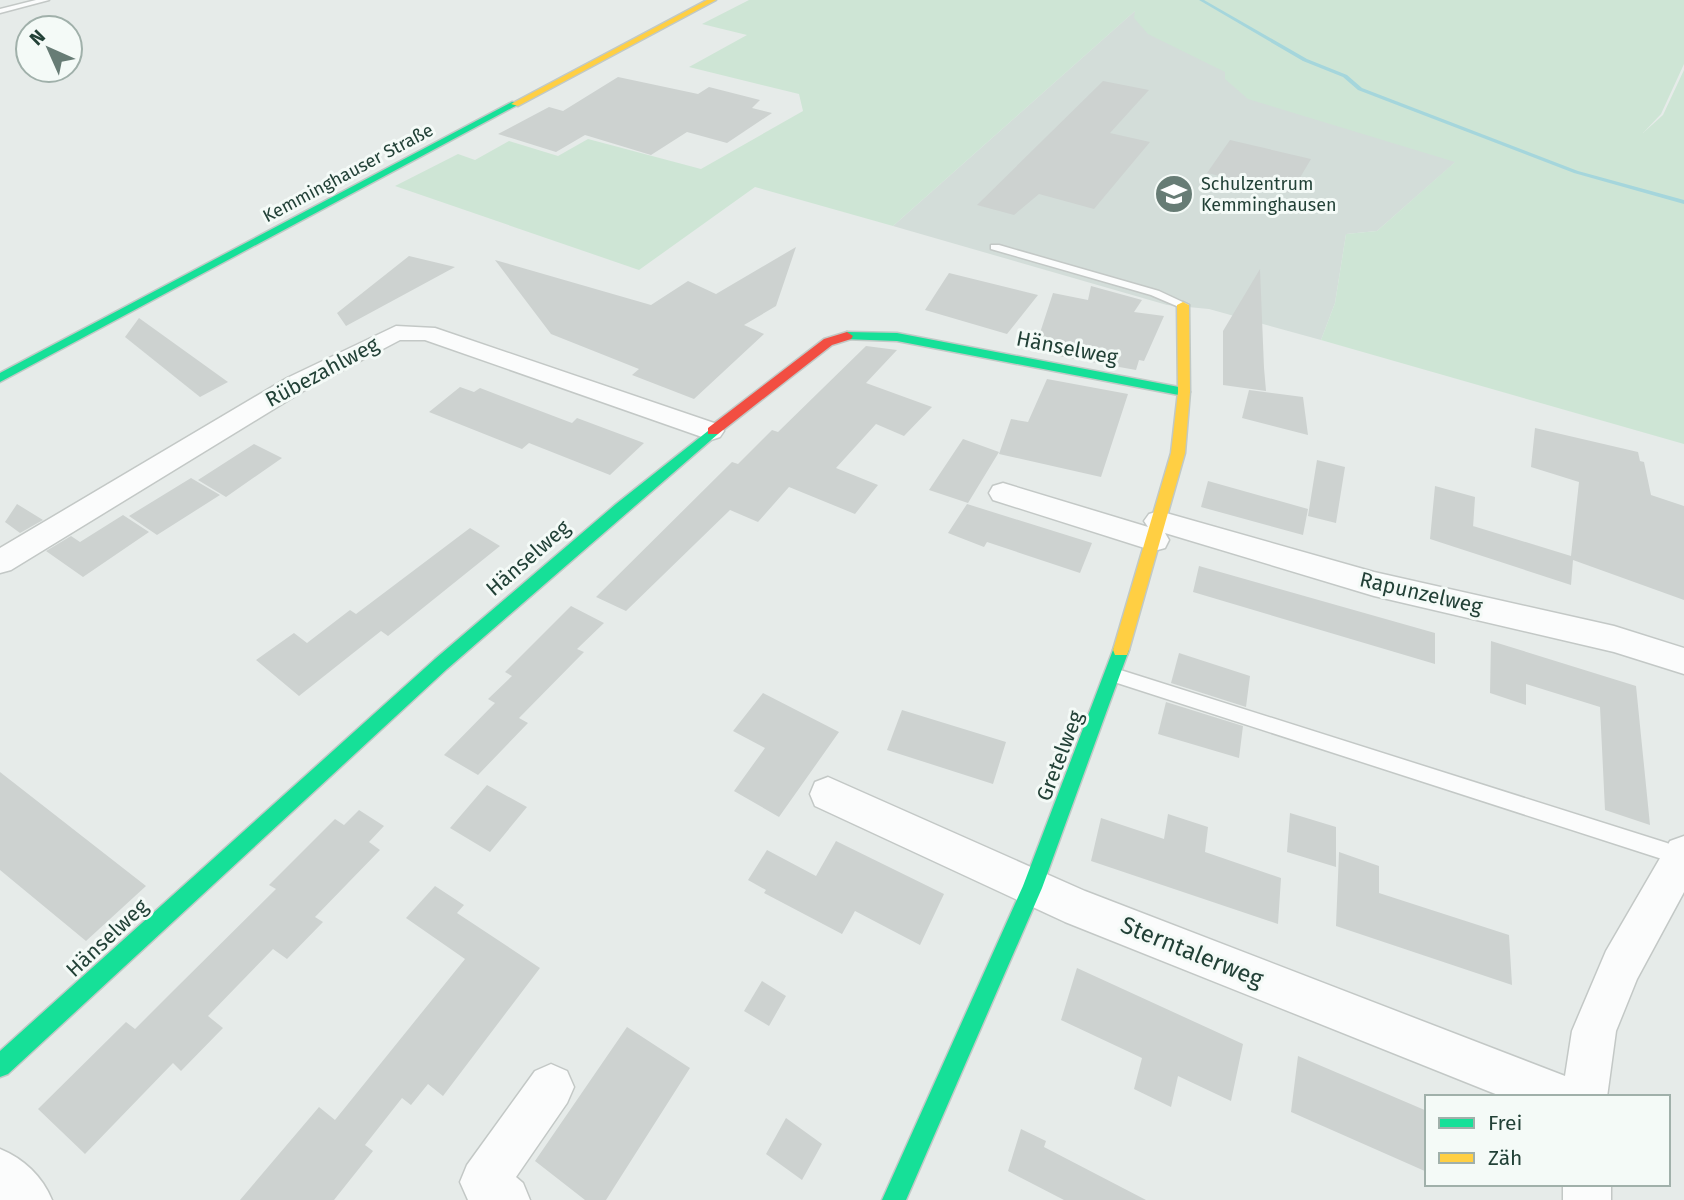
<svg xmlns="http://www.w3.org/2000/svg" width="1684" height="1200" font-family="'Fira Sans',sans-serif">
  <rect width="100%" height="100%" fill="#e6ebe9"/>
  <path fill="#d3ddd9" d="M 1136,10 L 1468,151 L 1377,231 L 1346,234 L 1335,303 L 1321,340 L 1209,309 L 1167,305 L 893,226 Z"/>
  <path fill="#cee5d5" d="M 749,0 L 1684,0 L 1684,64 L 1661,114 L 1643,133 L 1663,115 L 1684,70 L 1684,444 L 1321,340 L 1335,303 L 1346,234 L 1377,231 L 1455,162 L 1248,99 L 1225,79 L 1225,72 L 1148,34 L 1134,18 L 1135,11 L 893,226 L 755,187 L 639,270 L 395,186 L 458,154 L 475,160 L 509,141 L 558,156 L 588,139 L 701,169 L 803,111 L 799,94 L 689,67 L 747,35 L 702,24 Z"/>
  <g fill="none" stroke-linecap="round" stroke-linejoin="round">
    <path fill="#a5d6dc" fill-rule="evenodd" d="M 1199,0 L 1204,0 L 1307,59 L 1347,75 L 1362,88 L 1578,171 L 1684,200 L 1684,204 L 1574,173 L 1358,90 L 1343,77 L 1303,61 Z"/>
  </g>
  <path fill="#cdd2d0" d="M 618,77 L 698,94 L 709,87 L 760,100 L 752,108 L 772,113 L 727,143 L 687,132 L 651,155 L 585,135 L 556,152 L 498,134 L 549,107 L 563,111 Z
    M 1103,81 L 1149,90 L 1110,133 L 1150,142 L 1094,209 L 1039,194 L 1014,215 L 977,205 Z
    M 1230,140 L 1311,159 L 1291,193 L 1207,173 Z
    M 796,247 L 776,306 L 744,325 L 764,334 L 694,399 L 632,375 L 639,369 L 551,334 L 495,260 L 651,305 L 688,281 L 716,294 Z
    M 409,256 L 455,267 L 346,326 L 337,313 Z
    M 1260,269 L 1264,368 L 1266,391 L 1223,385 L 1223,331 Z
    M 949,273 L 1038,295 L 1007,334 L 925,310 Z
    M 1091,286 L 1142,300 L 1134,312 L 1164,316 L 1144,361 L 1139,360 L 1136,370 L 1058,356 L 1060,349 L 1037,342 L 1053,293 L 1088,300 Z
    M 139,318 L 228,382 L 200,397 L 125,337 Z
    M 866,346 L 897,350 L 866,383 L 932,407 L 904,436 L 876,424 L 836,468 L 878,485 L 855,514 L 789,487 L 758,522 L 730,510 L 626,611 L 596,597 L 732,462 L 738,464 L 772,430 L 778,432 Z
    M 1047,379 L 1128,394 L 1101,477 L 999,454 L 1011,419 L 1028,422 Z
    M 460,387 L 474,392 L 480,388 L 572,423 L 577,418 L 644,443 L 610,475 L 529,443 L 522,449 L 429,412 Z
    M 1249,390 L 1303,397 L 1308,435 L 1242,418 Z
    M 1535,428 L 1638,452 L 1640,461 L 1644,462 L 1651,495 L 1684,506 L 1684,600 L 1573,560 L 1571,585 L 1430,539 L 1435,486 L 1475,497 L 1473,528 L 1473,526 L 1571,556 L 1579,482 L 1531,467 Z
    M 963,439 L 999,452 L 968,503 L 929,490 Z
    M 254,444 L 282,458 L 226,497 L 198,480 Z
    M 1317,460 L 1345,467 L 1336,523 L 1308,516 Z
    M 191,478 L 220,495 L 157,535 L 129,516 Z
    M 1208,481 L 1308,509 L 1303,535 L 1201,507 Z
    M 17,504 L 43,520 L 20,533 L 5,522 Z
    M 967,504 L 1092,543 L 1080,573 L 987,542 L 984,547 L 948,533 Z
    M 123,515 L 149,532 L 83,577 L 46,551 L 71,536 L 80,542 Z
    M 470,528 L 500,546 L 388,636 L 381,631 L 299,696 L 256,660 L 294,633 L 307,643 L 350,610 L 356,614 Z
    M 1199,566 L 1435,633 L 1435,664 L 1193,592 Z
    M 571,606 L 604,623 L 577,649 L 584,652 L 519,718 L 528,723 L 478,775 L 444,755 L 495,703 L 488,699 L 512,676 L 505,672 Z
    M 1491,641 L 1636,686 L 1650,825 L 1605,810 L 1600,707 L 1526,684 L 1526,705 L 1490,693 Z
    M 1179,653 L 1250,676 L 1246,707 L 1171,683 Z
    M 763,693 L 839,732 L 779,817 L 734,791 L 765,748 L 733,731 Z
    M 1166,702 L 1243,726 L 1239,758 L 1158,734 Z
    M 902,710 L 1006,742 L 993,784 L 887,750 Z
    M 0,772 L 146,886 L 86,941 L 0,870 Z
    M 487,785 L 527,807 L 490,852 L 450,828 Z
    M 359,810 L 384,826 L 369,842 L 380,850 L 315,917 L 323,922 L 287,959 L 273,949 L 208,1016 L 223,1028 L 181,1071 L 173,1063 L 85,1154 L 38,1109 L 126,1022 L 135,1029 L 175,989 L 276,889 L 269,885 L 335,819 L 344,825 Z
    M 1290,813 L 1336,827 L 1336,867 L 1287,852 Z
    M 1168,814 L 1208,827 L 1205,852 L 1281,878 L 1278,924 L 1091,861 L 1101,818 L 1164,839 Z
    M 836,841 L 944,894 L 920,945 L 855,911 L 842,934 L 764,893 L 766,890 L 748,880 L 767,850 L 816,876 Z
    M 1339,852 L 1379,866 L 1379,893 L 1509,935 L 1512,985 L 1336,926 Z
    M 435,886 L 464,905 L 457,913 L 540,968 L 443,1096 L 428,1084 L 411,1105 L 402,1098 L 365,1145 L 373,1151 L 334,1200 L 240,1200 L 319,1107 L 335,1120 L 465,959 L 406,918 Z
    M 1077,968 L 1243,1044 L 1231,1101 L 1178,1076 L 1171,1107 L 1134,1089 L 1142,1058 L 1061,1020 Z
    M 762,981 L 786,996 L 769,1026 L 744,1011 Z
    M 627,1027 L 690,1068 L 606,1200 L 585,1200 L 535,1161 Z
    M 1298,1056 L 1427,1111 L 1427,1172 L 1291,1112 Z
    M 786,1118 L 822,1144 L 802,1180 L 766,1154 Z
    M 1021,1129 L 1046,1141 L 1044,1147 L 1146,1200 L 1064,1200 L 1008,1171 Z"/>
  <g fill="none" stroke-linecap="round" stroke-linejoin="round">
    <defs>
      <path id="lane" d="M 36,0 L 49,0 L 0,13 L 0,9 Z
        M 991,245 L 999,245 L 1159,291 L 1189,305 L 1187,307 L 1179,307 L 1151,295 L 991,249 Z
        M 1114,668 L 1667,843 L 1684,852 L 1684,869 L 1662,859 L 1108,680 L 1106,675 L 1108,670 Z"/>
      <path id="street" d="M 396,326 L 435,328 L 720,425 L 724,431 L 720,437 L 711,440 L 702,437 L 425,340 L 400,340 L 305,390 L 11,570 L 0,573 L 0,548 L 287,378 Z
        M 1003,483 L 1148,527 L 1144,521 L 1149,514 L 1159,511 L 1374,572 L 1614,626 L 1684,648 L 1684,674 L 1614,652 L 1374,596 L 1165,533 L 1169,540 L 1165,548 L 1154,551 L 993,500 L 989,493 L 993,486 Z
        M 828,777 L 1085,891 L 1565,1076 L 1572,1031 L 1606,951 L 1670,841 L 1684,836 L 1684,892 L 1637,979 L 1616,1031 L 1607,1097 L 1503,1097 L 1065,922 L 815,806 L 810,794 L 815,782 Z
        M 551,1064 L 567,1071 L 574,1087 L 567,1103 L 516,1177 L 523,1183 L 530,1200 L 468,1200 L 460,1182 L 467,1165 L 535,1071 Z
        M 0,1149 C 24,1159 42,1176 52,1200 L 0,1200 Z
        M 1563,1184 L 1611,1184 L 1611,1200 L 1563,1200 Z"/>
      <path id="fast" d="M 512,102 L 519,104 L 0,382 L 0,373 Z
        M 847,332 L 897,333 L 1184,388 L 1190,392 L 1184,396 L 897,341 L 843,339 L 841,336 Z
        M 713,427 L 718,428 L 718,434 L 447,669 L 8,1074 L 0,1077 L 0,1051 L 435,659 L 616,504 Z
        M 1121,643 L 1127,645 L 1129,650 L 1042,888 L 906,1200 L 882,1200 L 1023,886 L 1113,650 L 1115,645 Z"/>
      <path id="slow" d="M 707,0 L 716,0 L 518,106 L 511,104 Z
        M 1183,302 L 1189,305 L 1190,392 L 1185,453 L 1129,650 L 1127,655 L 1115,655 L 1113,650 L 1171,453 L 1178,392 L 1177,305 Z"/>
      <path id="jam" d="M 847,332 L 853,336 L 851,339 L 832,345 L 718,434 L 708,434 L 708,428 L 824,339 Z"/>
    </defs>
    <use href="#lane" stroke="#c3c8c6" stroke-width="3"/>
    <use href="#street" stroke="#c3c8c6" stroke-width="3"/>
    <use href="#fast" stroke="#c1c9c6" stroke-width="3"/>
    <use href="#slow" stroke="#c1c9c6" stroke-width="3"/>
    <use href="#jam" stroke="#c1c9c6" stroke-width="3"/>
    <use href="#lane" fill="#fbfcfc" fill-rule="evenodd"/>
    <use href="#street" fill="#fbfcfc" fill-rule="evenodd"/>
    <use href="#fast" fill="#16e098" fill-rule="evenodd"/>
    <use href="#slow" fill="#ffcf43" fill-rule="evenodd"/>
    <use href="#jam" fill="#f24e42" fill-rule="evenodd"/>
  </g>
  <defs>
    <symbol id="school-disc" viewBox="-11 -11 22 22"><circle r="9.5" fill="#677c75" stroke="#f4faf7"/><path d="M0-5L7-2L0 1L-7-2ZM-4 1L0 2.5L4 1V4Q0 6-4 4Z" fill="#fff"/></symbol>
  </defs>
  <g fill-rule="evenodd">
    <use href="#school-disc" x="1152" y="172" width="44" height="44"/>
  </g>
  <g text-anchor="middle" stroke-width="6" stroke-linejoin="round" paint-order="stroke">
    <g font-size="18" fill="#224137" stroke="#f4faf7">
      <text transform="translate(348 173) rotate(-28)" y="6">Kemminghauser Straße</text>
    </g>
    <g font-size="18" fill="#224137" stroke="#f4faf7" text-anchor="start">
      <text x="1201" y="190">Schulzentrum<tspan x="1201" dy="21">Kemminghausen</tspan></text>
    </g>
    <g font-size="21" fill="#224137" stroke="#f4faf7">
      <text transform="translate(1067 348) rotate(11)" y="7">Hänselweg</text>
      <text transform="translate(322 372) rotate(-28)" y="7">Rübezahlweg</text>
      <text transform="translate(528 558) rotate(-41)" y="7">Hänselweg</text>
      <text transform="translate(1421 593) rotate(13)" y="7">Rapunzelweg</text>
      <text transform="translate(1060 756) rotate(-69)" y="7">Gretelweg</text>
      <text transform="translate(107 938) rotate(-43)" y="7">Hänselweg</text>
    </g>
    <g font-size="24" fill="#224137" stroke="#f4faf7">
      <text transform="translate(1192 952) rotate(22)" y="8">Sterntalerweg</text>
    </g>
  </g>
  <rect x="1425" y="1095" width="245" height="91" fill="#f4faf7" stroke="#a0b0aa" stroke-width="2"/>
  <rect x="1439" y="1118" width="35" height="10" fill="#16e098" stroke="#a0b0aa" stroke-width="2"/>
  <text x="1488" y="1130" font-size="21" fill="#224137">Frei</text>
  <rect x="1439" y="1153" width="35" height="10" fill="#ffcf43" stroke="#a0b0aa" stroke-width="2"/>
  <text x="1488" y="1165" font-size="21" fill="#224137">Zäh</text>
  <g transform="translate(49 49) rotate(315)"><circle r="33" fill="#f4faf7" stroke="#a0b0aa" stroke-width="2"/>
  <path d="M0-5L12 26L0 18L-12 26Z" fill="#677c75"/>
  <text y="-10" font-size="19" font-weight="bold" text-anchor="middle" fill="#224137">N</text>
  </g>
</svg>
